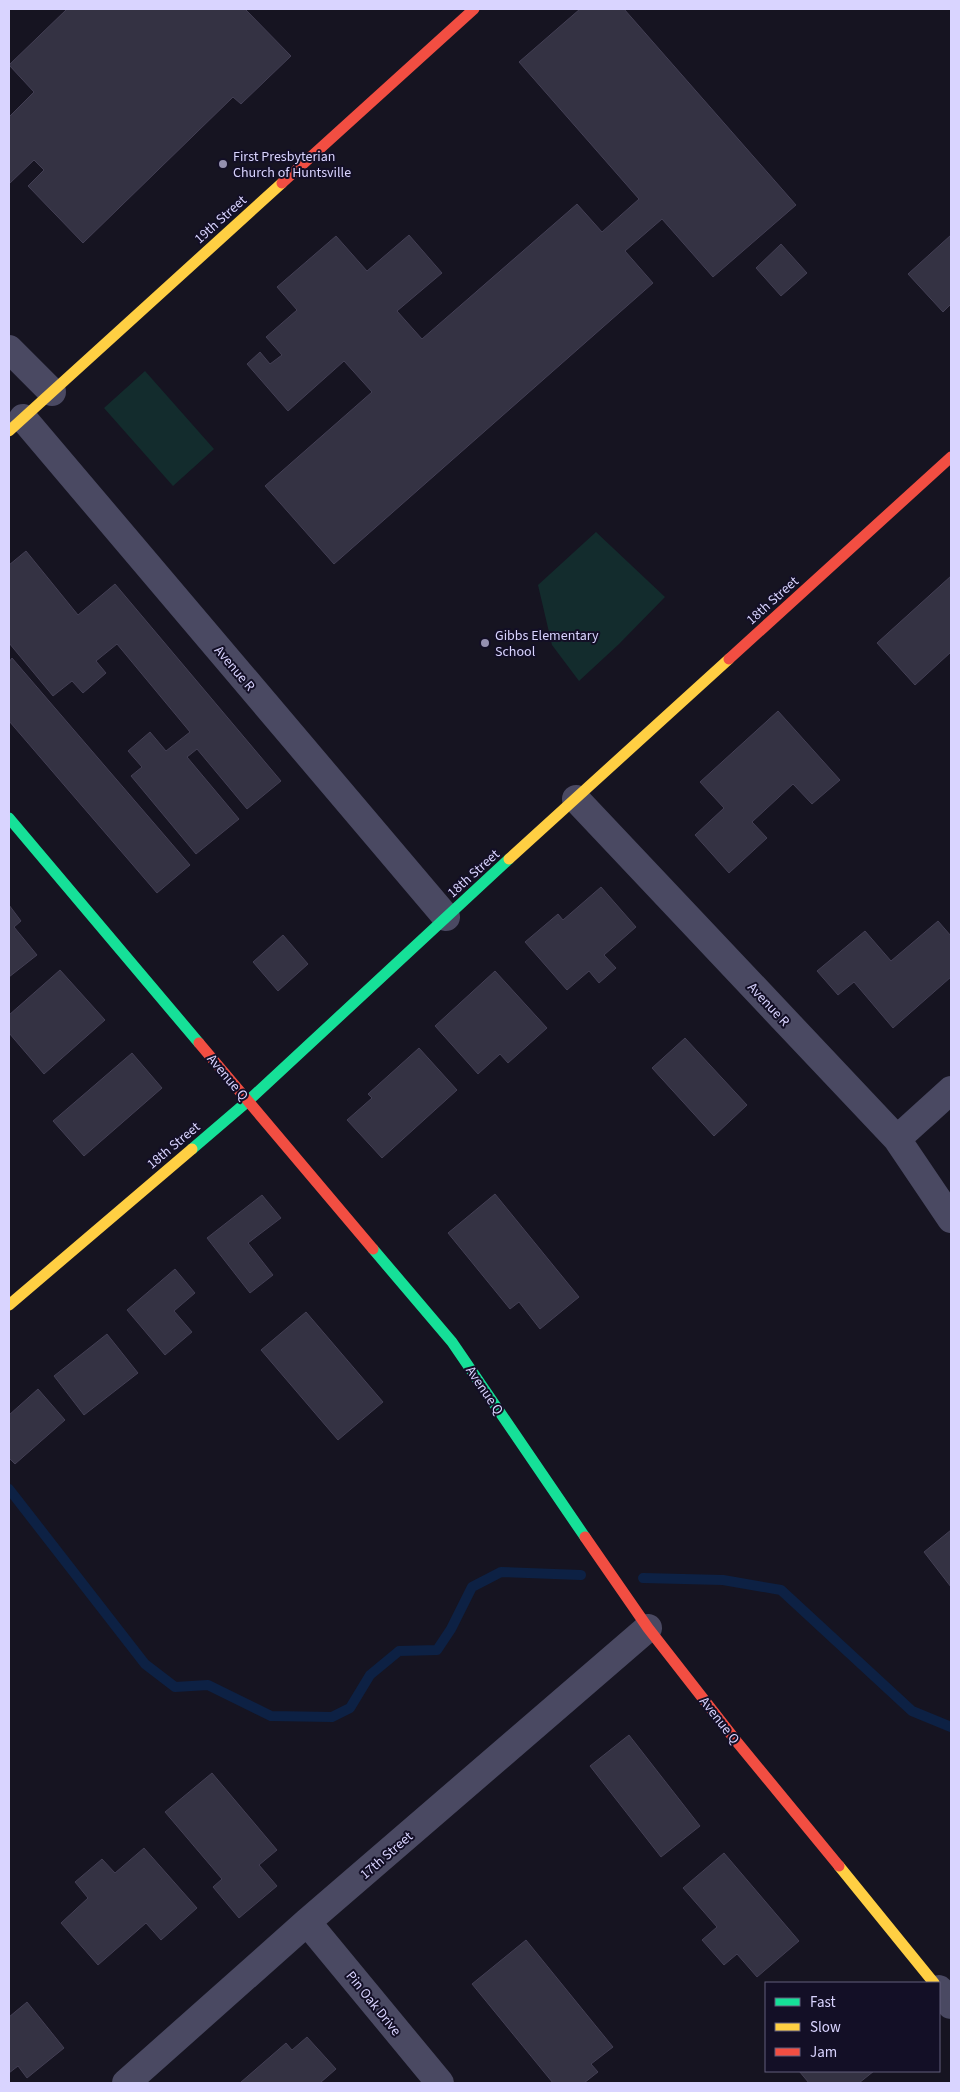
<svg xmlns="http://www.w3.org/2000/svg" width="960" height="2092" font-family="'Source Sans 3',sans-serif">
  <rect width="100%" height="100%" fill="#161421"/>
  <path fill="#132c2d" d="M 145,371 L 214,449 L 173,486 L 104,408 Z
    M 596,532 L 665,597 L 619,644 L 579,681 L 552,645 L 538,585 Z"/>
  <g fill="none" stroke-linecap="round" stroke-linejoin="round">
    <path stroke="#0d2144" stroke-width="10" d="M 9,1489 L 145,1664 L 175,1687 L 208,1685 L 271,1716 L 332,1717 L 350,1708 L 370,1675 L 399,1651 L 437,1650 L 451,1629 L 472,1587 L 501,1572 L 581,1575
      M 643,1578 L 723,1580 L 781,1590 L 912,1711 L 951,1727"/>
  </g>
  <path fill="#343243" stroke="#433f54" d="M 67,9 L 245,9 L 291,56 L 241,104 L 233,97 L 83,243 L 28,186 L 44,170 L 34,160 L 9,184 L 9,117 L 34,92 L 9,65 Z
    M 580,9 L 624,9 L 796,205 L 713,277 L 662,219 L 625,251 L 653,283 L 334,564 L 265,486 L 372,392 L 344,361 L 288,411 L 247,364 L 260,352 L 270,364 L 282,355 L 266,337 L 297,310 L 277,287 L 336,236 L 367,271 L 409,235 L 442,273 L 397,311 L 422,339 L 577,204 L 602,232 L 639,199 L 519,62 Z
    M 951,235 L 951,304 L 943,312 L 908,274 Z
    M 781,244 L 807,273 L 781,296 L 756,268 Z
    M 26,551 L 78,615 L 115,584 L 281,781 L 247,809 L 197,749 L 187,757 L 239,819 L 196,854 L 131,776 L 142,767 L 128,751 L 150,732 L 166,751 L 190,732 L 117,644 L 96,661 L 106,673 L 83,693 L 72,681 L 53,696 L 9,643 L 9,565 Z
    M 951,576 L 951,652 L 915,685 L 877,643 Z
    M 12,658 L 190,865 L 157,893 L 9,721 L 9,662 Z
    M 778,711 L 840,780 L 812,804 L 793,784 L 752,822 L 767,838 L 729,873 L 695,835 L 724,808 L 700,782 Z
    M 601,887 L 636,927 L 604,955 L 616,968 L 599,983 L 589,971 L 567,990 L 525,942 L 558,914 L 563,920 Z
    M 9,905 L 21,921 L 14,927 L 37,955 L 9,977 Z
    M 938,921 L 951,936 L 951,977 L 893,1028 L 854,982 L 838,995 L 817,971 L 865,931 L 891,961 Z
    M 283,935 L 308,964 L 278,991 L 253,962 Z
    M 60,970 L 105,1020 L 44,1074 L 9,1033 L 9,1015 Z
    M 495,971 L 547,1028 L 508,1063 L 500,1054 L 478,1074 L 435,1026 Z
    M 685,1038 L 747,1105 L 714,1136 L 652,1068 Z
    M 419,1048 L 457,1090 L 382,1158 L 347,1120 L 372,1098 L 368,1094 Z
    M 132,1053 L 162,1088 L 84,1156 L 53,1121 Z
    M 495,1194 L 579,1297 L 540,1329 L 519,1302 L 510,1309 L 448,1233 Z
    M 262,1195 L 281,1218 L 248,1243 L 273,1275 L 250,1293 L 207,1238 Z
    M 175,1269 L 195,1293 L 174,1311 L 192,1332 L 165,1355 L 127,1310 Z
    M 306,1312 L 383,1402 L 338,1440 L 261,1350 Z
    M 107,1334 L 138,1373 L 84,1415 L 54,1376 Z
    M 38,1389 L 65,1420 L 15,1464 L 9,1458 L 9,1415 Z
    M 951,1530 L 951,1587 L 924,1552 Z
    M 629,1735 L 700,1826 L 661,1857 L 590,1766 Z
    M 212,1773 L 277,1850 L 259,1865 L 277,1886 L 239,1918 L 213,1887 L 222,1879 L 165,1812 Z
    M 144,1848 L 197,1908 L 161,1940 L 146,1923 L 98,1965 L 61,1923 L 88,1898 L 75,1882 L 102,1859 L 115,1873 Z
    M 724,1853 L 799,1941 L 757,1977 L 737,1954 L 724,1965 L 702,1940 L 717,1927 L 683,1888 Z
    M 526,1940 L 613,2047 L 591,2064 L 598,2072 L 584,2083 L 553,2083 L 472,1984 Z
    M 27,2002 L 64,2048 L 27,2078 L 18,2066 L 9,2073 L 9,2017 Z
    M 307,2037 L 336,2069 L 320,2083 L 240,2083 L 286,2043 L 292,2050 Z
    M 799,2071 L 874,2071 L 859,2083 L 809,2083 Z"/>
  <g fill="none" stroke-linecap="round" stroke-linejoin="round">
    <path stroke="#4a4962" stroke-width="28" d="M 9,349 L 52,392
      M 23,418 L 446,917
      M 576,799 L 897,1139 L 951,1219
      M 897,1139 L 951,1090
      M 307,1922 L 440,2083
      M 939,1989 L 951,2005
      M 126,2083 L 307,1922 L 648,1628"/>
    <path stroke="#16e098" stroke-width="11" d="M 9,818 L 199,1043
      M 192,1149 L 248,1101 L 509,859
      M 373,1249 L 452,1342 L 585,1537"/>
    <path stroke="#ffcf43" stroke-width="11" d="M 9,431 L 282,183
      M 509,859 L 729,659
      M 9,1305 L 192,1149
      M 839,1866 L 934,1983"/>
    <path stroke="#f24e42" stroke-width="11" d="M 282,183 L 474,9
      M 729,659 L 951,457
      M 199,1043 L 373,1249
      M 585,1537 L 648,1628 L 737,1742 L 839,1866"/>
  </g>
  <g fill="#9591b1" stroke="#130f26" stroke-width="2">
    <circle cx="223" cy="164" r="5"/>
    <circle cx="485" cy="643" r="5"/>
  </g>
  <g text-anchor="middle" stroke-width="4" stroke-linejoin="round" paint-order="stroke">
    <g font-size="14" fill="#d9d4ff" stroke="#130f26" text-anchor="start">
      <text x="233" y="161">First Presbyterian<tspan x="233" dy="16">Church of Huntsville</tspan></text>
      <text x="495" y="640">Gibbs Elementary<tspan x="495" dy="16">School</tspan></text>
    </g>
    <g font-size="14" fill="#d9d4ff" stroke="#130f26">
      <text transform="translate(220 219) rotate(-42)" y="5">19th Street</text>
      <text transform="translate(772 600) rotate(-42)" y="5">18th Street</text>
      <text transform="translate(235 668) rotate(50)" y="5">Avenue R</text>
      <text transform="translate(473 873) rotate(-42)" y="5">18th Street</text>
      <text transform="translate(769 1004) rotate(47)" y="5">Avenue R</text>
      <text transform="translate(228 1077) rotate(50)" y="5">Avenue Q</text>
      <text transform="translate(173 1145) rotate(-40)" y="5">18th Street</text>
      <text transform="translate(485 1390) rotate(56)" y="5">Avenue Q</text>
      <text transform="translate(720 1720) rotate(52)" y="5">Avenue Q</text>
      <text transform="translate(386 1855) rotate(-41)" y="5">17th Street</text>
      <text transform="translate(374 2003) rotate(51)" y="5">Pin Oak Drive</text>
    </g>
  </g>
  <rect width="960" height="2092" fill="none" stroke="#d9d4ff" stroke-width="20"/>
  <rect x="765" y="1982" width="175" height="90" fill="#130f26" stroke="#625e7d"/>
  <rect x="775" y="1998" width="25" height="8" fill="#16e098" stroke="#625e7d"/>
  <text x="810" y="2007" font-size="15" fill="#d9d4ff">Fast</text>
  <rect x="775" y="2023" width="25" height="8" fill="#ffcf43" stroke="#625e7d"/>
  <text x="810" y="2032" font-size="15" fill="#d9d4ff">Slow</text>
  <rect x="775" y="2048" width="25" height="8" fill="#f24e42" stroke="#625e7d"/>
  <text x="810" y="2057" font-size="15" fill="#d9d4ff">Jam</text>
</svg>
